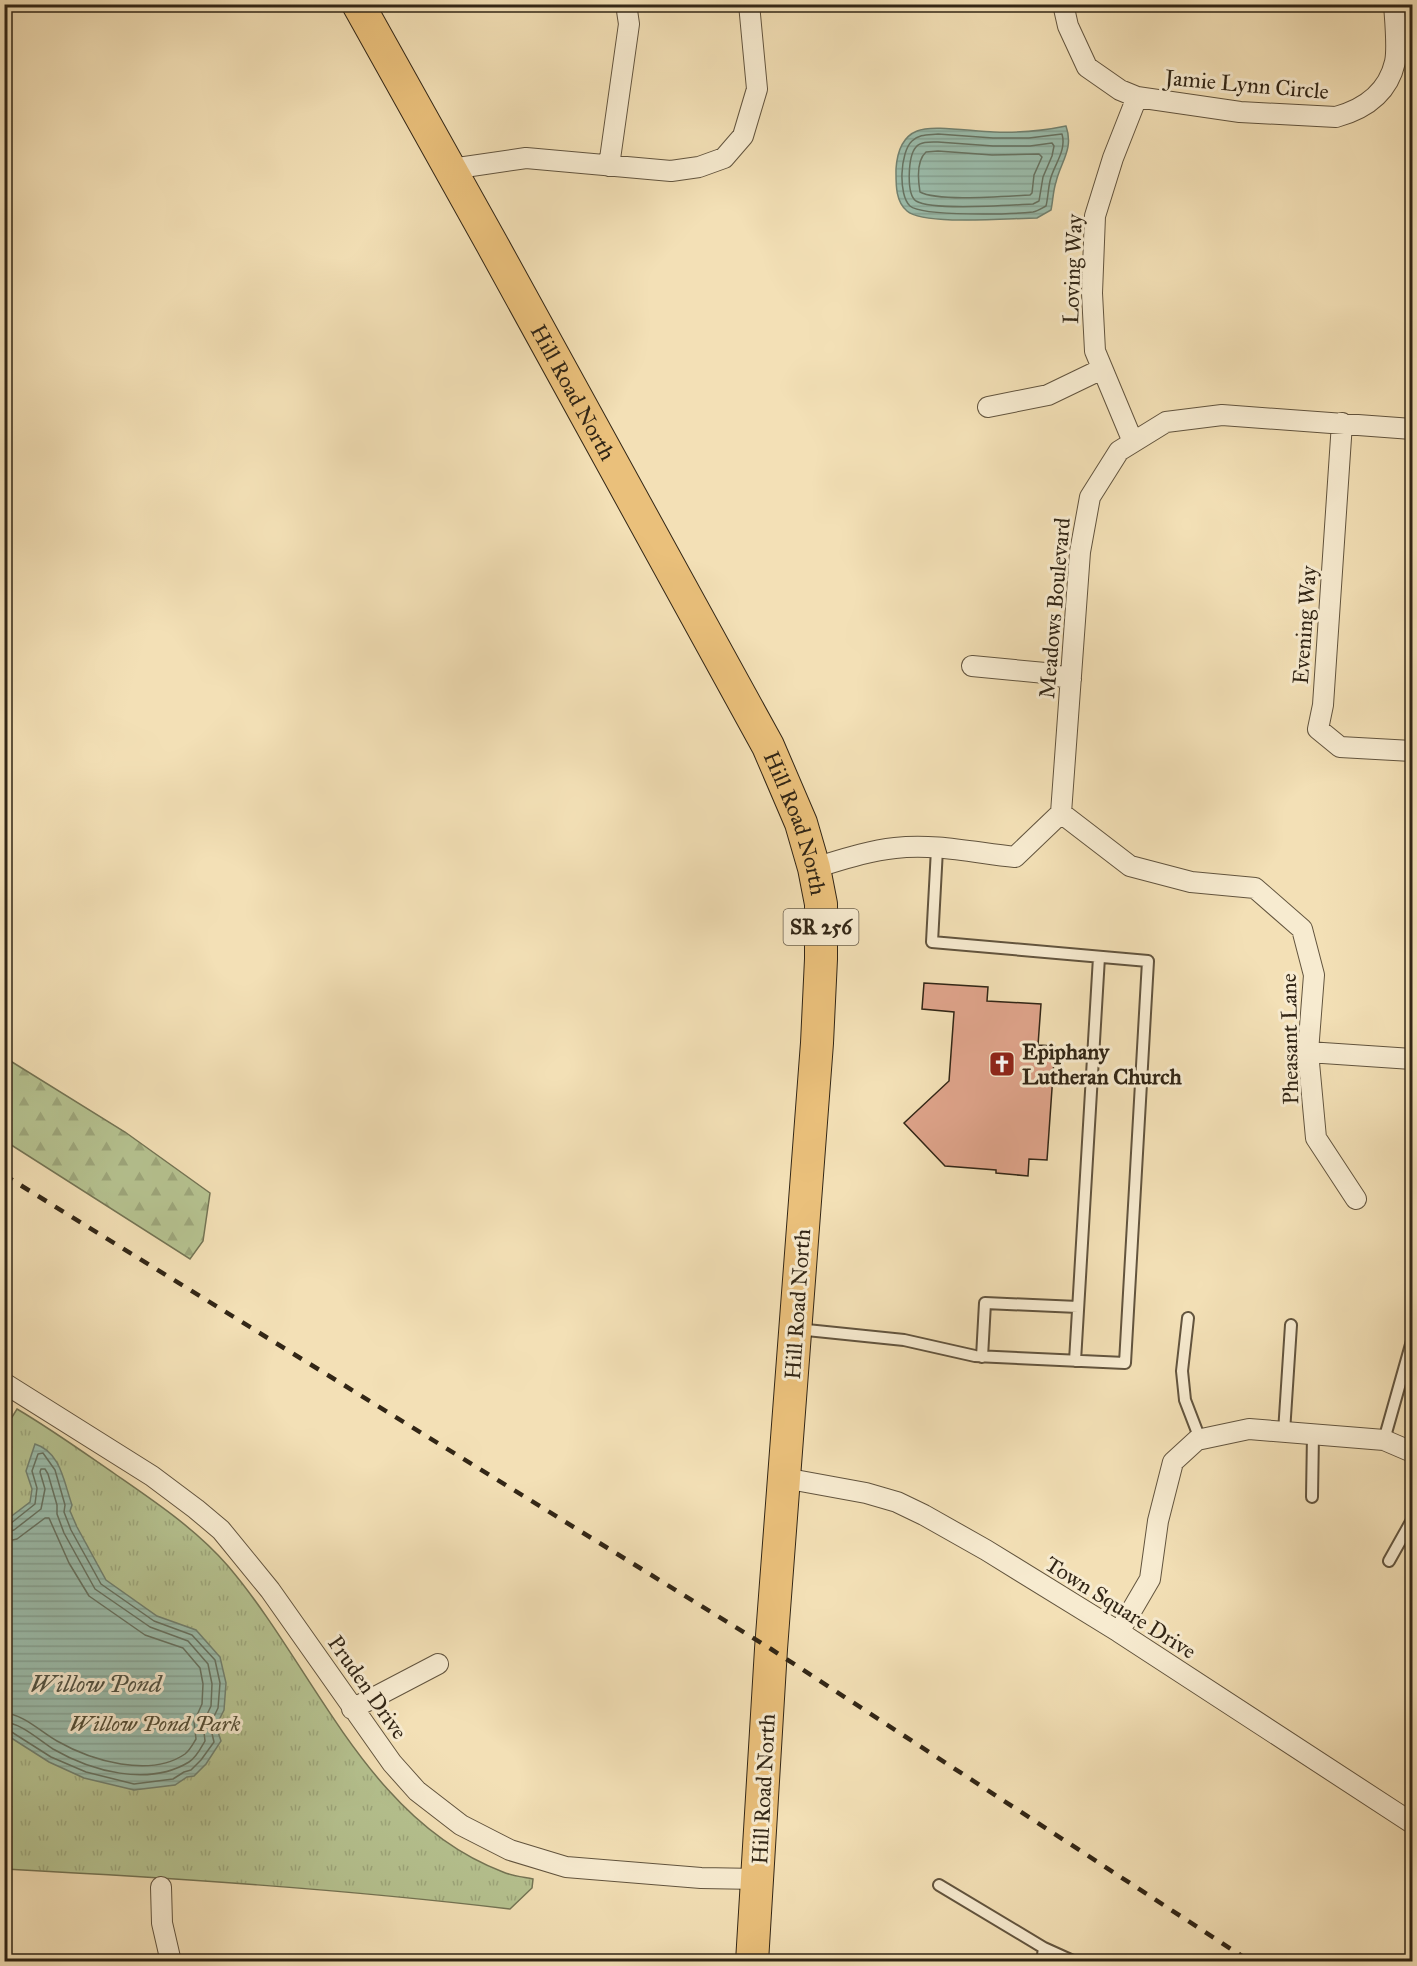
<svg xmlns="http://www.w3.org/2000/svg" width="1417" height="1966" font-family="'IM FELL Great Primer',serif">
  <defs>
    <pattern id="grass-tufts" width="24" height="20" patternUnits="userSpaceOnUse" patternTransform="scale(1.5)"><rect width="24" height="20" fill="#b6c391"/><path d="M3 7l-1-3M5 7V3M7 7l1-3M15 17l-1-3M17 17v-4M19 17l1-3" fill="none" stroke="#9da77c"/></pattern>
    <pattern id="forest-firs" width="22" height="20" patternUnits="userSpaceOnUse" patternTransform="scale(1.5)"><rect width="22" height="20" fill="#b6c391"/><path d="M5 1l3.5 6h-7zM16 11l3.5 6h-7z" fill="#9da77c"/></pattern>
    <pattern id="water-rules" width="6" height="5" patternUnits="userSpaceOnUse" patternTransform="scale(1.5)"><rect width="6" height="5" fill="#9bbdac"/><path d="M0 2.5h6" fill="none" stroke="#86a293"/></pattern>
  </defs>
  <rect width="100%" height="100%" fill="#f3e0b6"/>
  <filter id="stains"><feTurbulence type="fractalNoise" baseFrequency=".00333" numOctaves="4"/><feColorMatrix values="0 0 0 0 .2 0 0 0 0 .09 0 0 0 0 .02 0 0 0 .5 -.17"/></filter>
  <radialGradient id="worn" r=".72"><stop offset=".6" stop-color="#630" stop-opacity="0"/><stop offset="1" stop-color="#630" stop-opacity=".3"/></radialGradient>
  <path fill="url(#grass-tufts)" stroke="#747454" stroke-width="1.5" d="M 17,1409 C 51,1429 83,1452 115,1474 C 154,1501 196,1529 228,1566 C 315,1668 367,1821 503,1872 C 512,1876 523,1877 533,1879 L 532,1888 L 510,1909 C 342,1889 173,1878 5,1869 L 4,1430 Z"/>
  <path fill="url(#forest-firs)" stroke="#747454" stroke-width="1.5" d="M 4,1057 L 125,1132 L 210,1193 L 203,1241 L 190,1259 L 5,1141 Z"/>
  <path fill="url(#water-rules)" stroke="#718170" stroke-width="1.5" d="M 1066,126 C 1074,149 1061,161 1056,182 C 1053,191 1053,201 1051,210 L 1037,218 C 1012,218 924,226 907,211 C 895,201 896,183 896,169 C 897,154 902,137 917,131 C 932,124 975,132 994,132 C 1018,133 1042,131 1066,126 Z
    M 35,1444 C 61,1452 64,1483 72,1505 L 70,1511 L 77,1527 L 106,1580 L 157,1616 L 196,1630 L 220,1657 L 226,1683 L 224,1710 L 216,1726 L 221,1741 L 206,1764 L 194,1776 L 187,1777 L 175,1785 L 134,1790 L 84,1778 L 49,1762 L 5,1734 L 5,1521 L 30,1502 L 32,1489 L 26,1471 Z"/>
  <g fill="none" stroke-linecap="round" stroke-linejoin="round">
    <path stroke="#667261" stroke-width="1.5" d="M 938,134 L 993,138 L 1029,138 L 1062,134 C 1067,151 1053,166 1050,181 C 1048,190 1048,198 1046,206 C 1042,208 1038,211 1033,212 C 1013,214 923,217 910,206 C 898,195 900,152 912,141 C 919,134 928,135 938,134 Z
      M 938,142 L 993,146 L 1030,146 L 1052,143 L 1054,146 L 1052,156 L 1043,177 L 1039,201 L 1033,204 C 1011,205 932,211 916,201 C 906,194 908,156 916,147 C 921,141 931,142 938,142 Z
      M 938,151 L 992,155 L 1039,154 L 1042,157 L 1034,175 L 1032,193 L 1030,195 C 1007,196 938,202 920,192 C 918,180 916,161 926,152 Z
      M 4,1525 L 10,1524 L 35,1504 L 37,1488 L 32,1471 L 38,1454 L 43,1453 L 55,1470 L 65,1505 L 64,1512 L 71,1530 L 101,1584 L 154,1621 L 192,1635 L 215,1660 L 220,1683 L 218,1708 L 210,1725 L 214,1742 L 201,1760 L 191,1770 L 184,1772 L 173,1779 L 134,1784 L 86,1772 L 51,1757 L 10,1731 L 4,1730
      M 4,1533 L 14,1530 L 41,1509 L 45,1489 L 40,1472 L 41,1469 L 45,1469 L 48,1474 L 57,1505 L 57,1514 L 64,1533 L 95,1589 L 150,1627 L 188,1641 L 208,1664 L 212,1684 L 211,1706 L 203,1723 L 205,1741 C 201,1748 196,1758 189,1762 C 148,1787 91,1771 53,1749 C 39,1740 21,1723 4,1722
      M 4,1542 L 17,1539 L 45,1518 L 49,1518 L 69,1563 L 89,1596 L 145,1635 L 183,1648 L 200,1668 L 203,1684 L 202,1704 L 194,1722 L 196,1739 C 193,1744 190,1750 185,1754 C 150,1778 92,1761 57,1741 C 41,1732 23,1714 4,1713"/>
  </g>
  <path fill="#dfa48b" stroke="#322616" stroke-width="1.5" d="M 924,983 L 988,987 L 987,1001 L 1041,1004 L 1038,1045 L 1055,1046 L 1047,1160 L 1029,1159 L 1028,1176 L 996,1173 L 996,1170 L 945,1166 L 904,1123 L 949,1081 L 954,1012 L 922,1009 Z"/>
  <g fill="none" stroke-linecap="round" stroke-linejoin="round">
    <defs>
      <path id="lane" d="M 1395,35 L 1412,36
        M 1188,1318 L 1182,1371 L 1185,1400 L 1200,1439
        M 797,1329 L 904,1340 L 975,1356 L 1125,1363 L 1148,961 L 932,942 L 937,849
        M 982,1357 L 985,1303 L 1078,1307
        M 1075,1361 L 1099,957
        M 1284,1432 L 1291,1325
        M 1384,1440 L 1412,1341
        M 1312,1497 L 1313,1434
        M 1389,1561 L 1412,1520
        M 939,1885 L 1044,1948 L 1042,1962
        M 1044,1948 L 1075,1962"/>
      <path id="street" d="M 1063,4 L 1068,26 L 1087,67 L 1120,90 L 1137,97 L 1240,112 L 1336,117 C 1365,109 1388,93 1395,62 C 1398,48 1395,20 1394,4
        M 609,166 L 629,24 L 626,4
        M 451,169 L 526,158 L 671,171 L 699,167 L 724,158 L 743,136 L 757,89 L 749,4
        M 988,407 L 1048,395 L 1102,369
        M 1342,423 L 1323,705 L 1318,729 L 1340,747 L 1412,751
        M 1133,442 L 1095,351 L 1092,293 L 1095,216 L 1113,158 L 1137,97
        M 972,666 L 1045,673 L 1071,679
        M 1061,813 L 1130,866 L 1191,882 L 1255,888 L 1302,929 L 1314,975 L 1308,1052 L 1316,1138 L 1356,1199
        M 814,868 C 841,860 867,851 895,848 C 934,843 976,853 1015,857 L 1061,813 L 1080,552 L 1090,497 L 1119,451 L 1166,422 L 1222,415 L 1412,429
        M 1308,1052 L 1412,1059
        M 4,1383 L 152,1476 L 196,1509 L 221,1530 L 270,1590 L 392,1763 L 417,1791 L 461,1825 L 510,1850 L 566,1867 L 701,1878 L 758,1879
        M 784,1478 L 866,1493 L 897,1502 L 924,1515 L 986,1550 L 1119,1632 L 1412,1823
        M 1119,1632 L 1150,1579 L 1158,1521 L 1173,1462 L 1197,1440 L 1249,1429 L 1384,1440 L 1412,1452
        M 352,1709 L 438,1664
        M 161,1887 L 162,1923 L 171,1962"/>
      <g id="primary">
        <path id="s1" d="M 358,4 L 492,244 L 768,746 L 801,823 L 814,868 L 821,904 L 821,959 L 817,1043 L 771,1649 L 752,1962"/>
      </g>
    </defs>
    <use href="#lane" stroke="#62543e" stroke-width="14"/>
    <use href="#street" stroke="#62543e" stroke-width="22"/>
    <use href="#primary" stroke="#322616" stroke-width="34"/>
    <use href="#lane" stroke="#f7ebd0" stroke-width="10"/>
    <use href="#street" stroke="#f7ebd0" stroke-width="20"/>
    <use href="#primary" stroke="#eac07b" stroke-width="32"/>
    <path stroke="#322616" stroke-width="4.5" stroke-dasharray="10 10" stroke-linecap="butt" d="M 4,1175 L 771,1649 L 1251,1962"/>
  </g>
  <defs>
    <symbol id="church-square" viewBox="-11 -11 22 22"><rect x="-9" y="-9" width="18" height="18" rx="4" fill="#8f2418" stroke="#f7ebd0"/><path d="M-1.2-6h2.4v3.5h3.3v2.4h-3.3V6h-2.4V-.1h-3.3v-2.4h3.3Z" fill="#fff"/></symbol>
  </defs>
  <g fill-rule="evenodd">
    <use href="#church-square" x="987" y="1049" width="30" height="30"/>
  </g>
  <g text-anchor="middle" stroke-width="6" stroke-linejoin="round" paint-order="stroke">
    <rect fill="#f7ebd0" stroke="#6d614e" stroke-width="1.5" x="783.5" y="909" width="75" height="36" rx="4.5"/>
    <g font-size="21" font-weight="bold" fill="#322616">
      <text x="821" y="934">SR 256</text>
    </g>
    <g font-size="22" fill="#322616" stroke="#f7ebd0">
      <text transform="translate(1247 84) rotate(5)" y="8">Jamie Lynn Circle</text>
      <text transform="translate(1072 269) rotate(-88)" y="8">Loving Way</text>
      <text dy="8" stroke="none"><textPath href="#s1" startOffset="444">Hill Road North</textPath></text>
      <text transform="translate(1054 608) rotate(-85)" y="8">Meadows Boulevard</text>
      <text transform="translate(1304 625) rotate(-86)" y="8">Evening Way</text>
      <text dy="8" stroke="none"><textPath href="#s1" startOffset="930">Hill Road North</textPath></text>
      <text transform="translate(1289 1039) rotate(-91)" y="8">Pheasant Lane</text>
      <text transform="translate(797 1304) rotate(-86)" y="8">Hill Road North</text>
      <text transform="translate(1121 1607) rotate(32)" y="8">Town Square Drive</text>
      <text transform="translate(368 1687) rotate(55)" y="8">Pruden Drive</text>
      <text transform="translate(763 1789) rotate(-87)" y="8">Hill Road North</text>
    </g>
    <g font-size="22" font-weight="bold" fill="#322616" stroke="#f7ebd0" text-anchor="start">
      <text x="1022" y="1059">Epiphany<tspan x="1022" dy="25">Lutheran Church</tspan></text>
    </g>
    <g font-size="22" font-style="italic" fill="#534d35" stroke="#f7ebd0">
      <text x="155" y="1731">Willow Pond Park</text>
    </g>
    <g font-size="24" font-style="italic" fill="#525343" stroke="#f7ebd0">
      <text x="96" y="1692">Willow Pond</text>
    </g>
  </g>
  <rect width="1417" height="1966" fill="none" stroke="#f3e0b6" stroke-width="24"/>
  <rect x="6" y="6" width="1405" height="1954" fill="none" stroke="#322616" stroke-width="3"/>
  <rect x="12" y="12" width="1393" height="1942" fill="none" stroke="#322616" stroke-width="1.5"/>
  <rect width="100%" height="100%" filter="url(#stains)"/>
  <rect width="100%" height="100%" fill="url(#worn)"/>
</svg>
